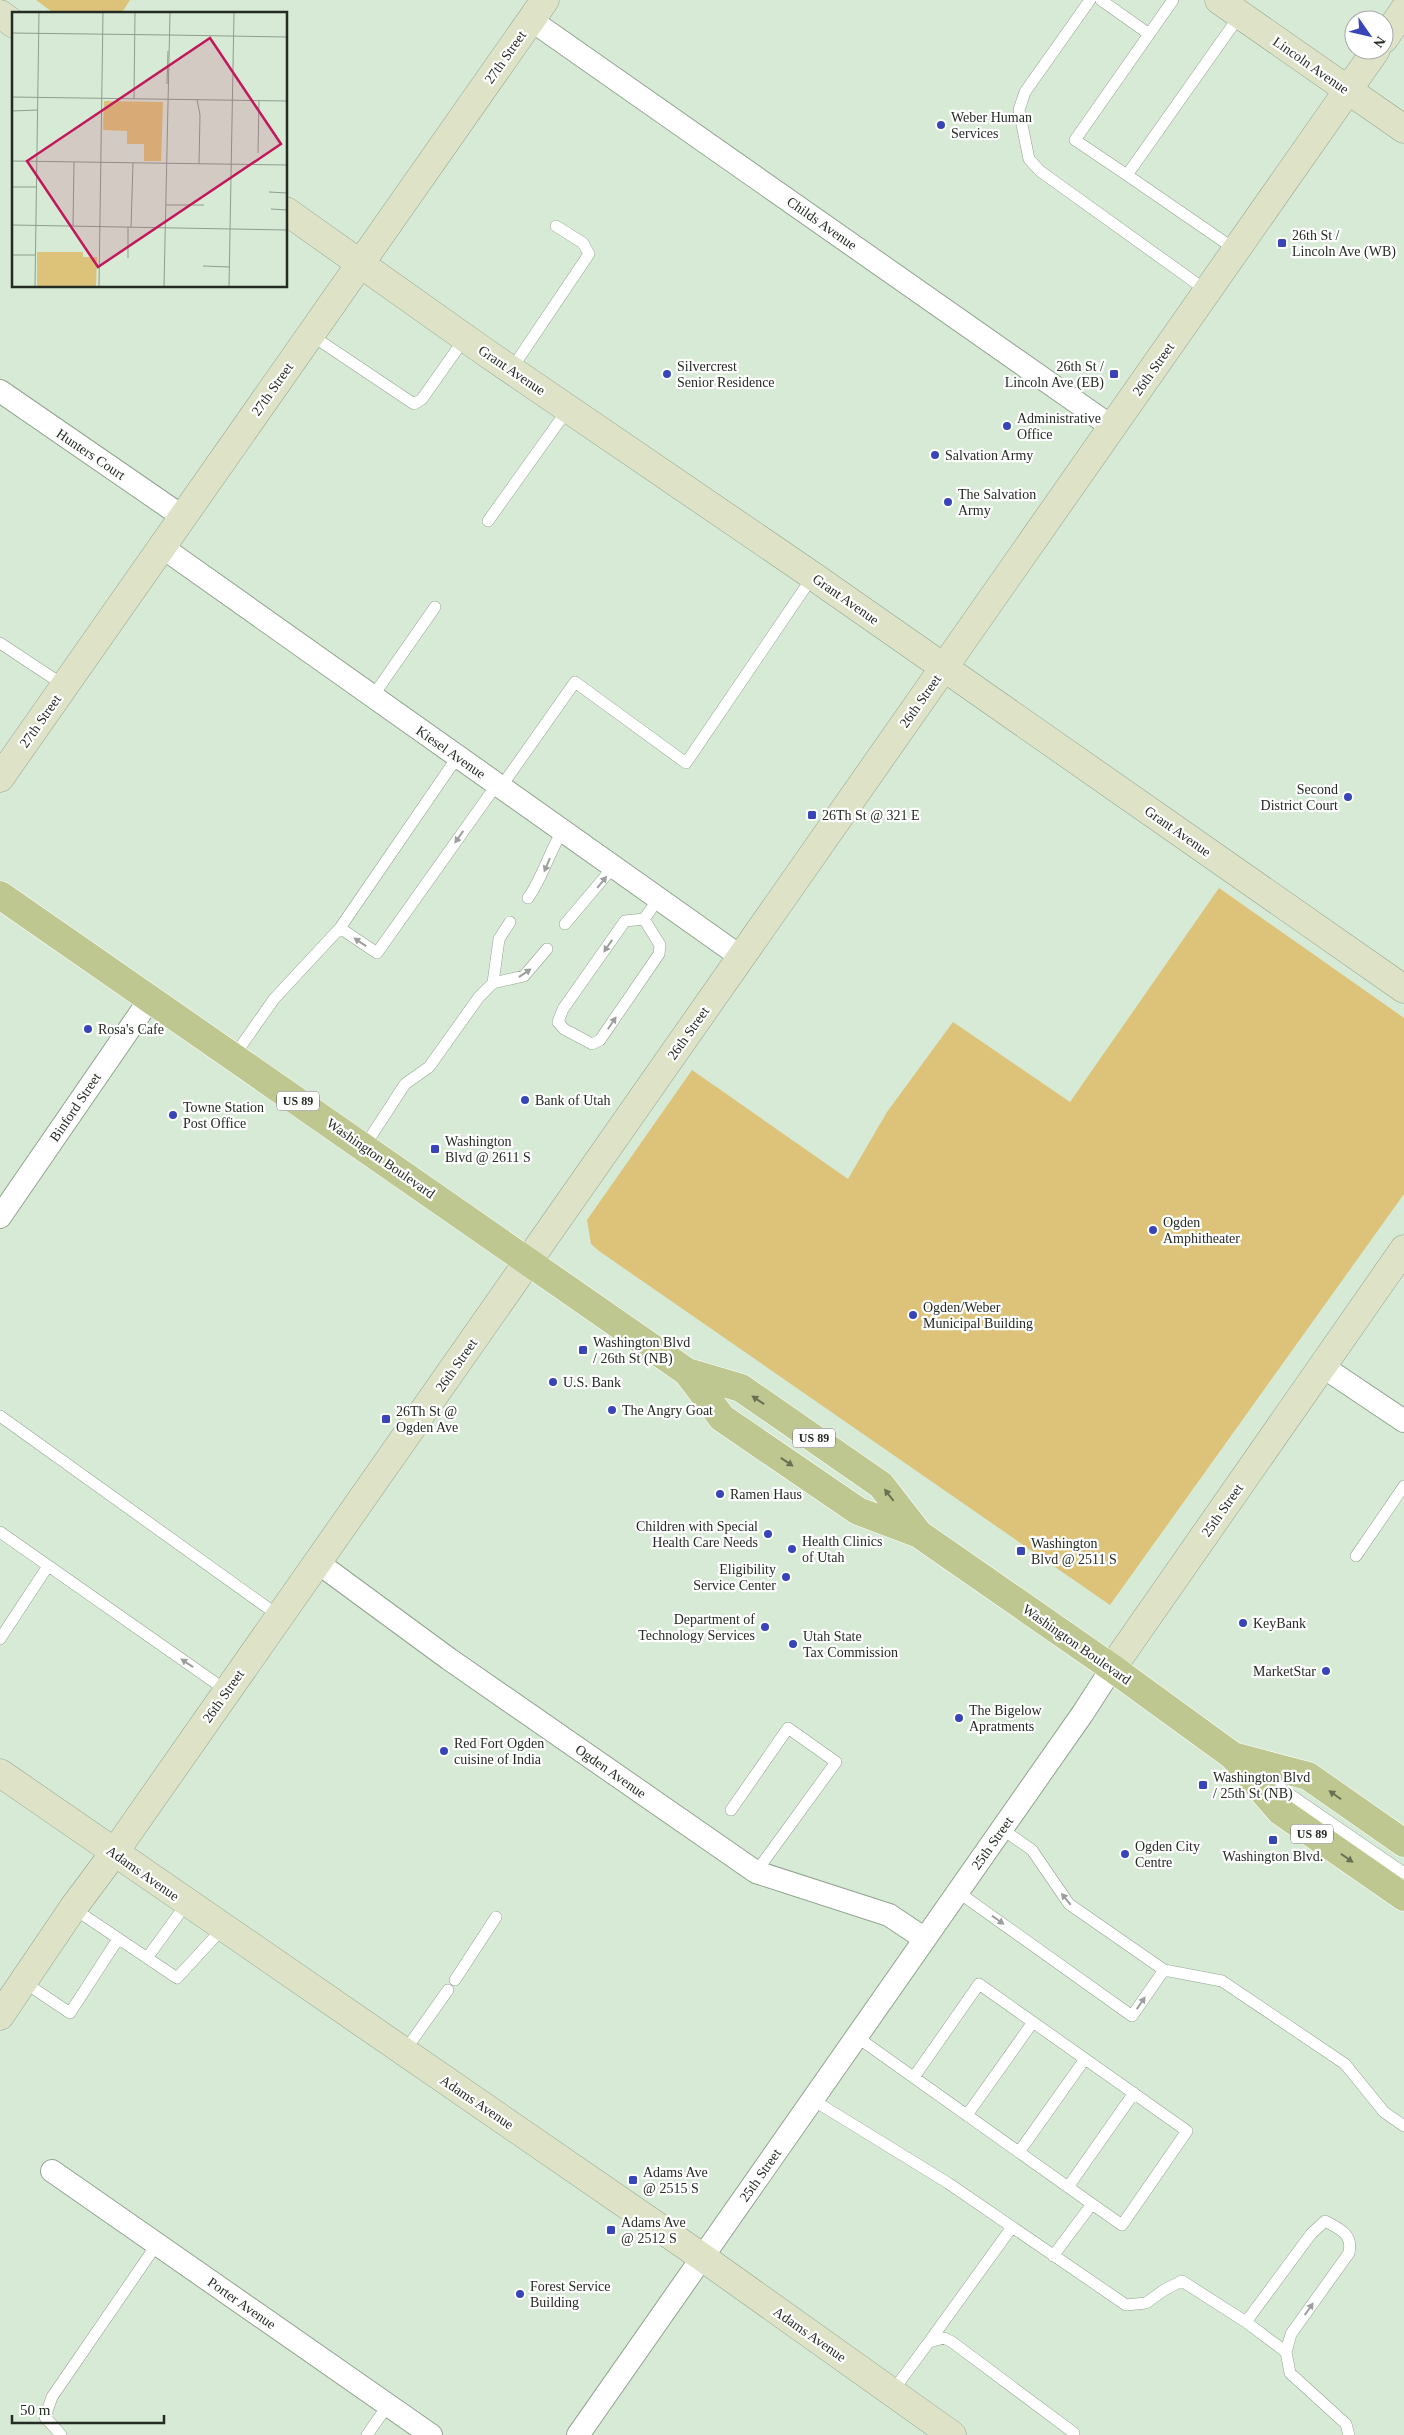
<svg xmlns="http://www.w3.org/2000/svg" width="1404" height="2435" font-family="'Times New Roman',serif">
  <rect width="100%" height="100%" fill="#d6ead5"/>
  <path fill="#dcc379" d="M 36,0 L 130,0 L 121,14 L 55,14 Z
    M 1219,888 L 1404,1018 L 1404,1194 L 1110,1605 L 599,1251 L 591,1244 L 587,1220 L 692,1070 L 848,1179 L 887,1112 L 953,1022 L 1070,1102 Z"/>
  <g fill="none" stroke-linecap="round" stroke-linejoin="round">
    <defs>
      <path id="lane" d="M 1090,0 L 1025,92 L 1019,110 L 1029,159 L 1040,171 L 1207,291
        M 1101,0 L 1149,34
        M 1127,175 L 1075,140 L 1173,0
        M 1236,250 L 1127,175 L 1240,15
        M 311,335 L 414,404 L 422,399 L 465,338
        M 511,370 L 589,254 L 583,243 L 556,226
        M 488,521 L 568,409
        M 0,643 L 65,686
        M 373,696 L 435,607
        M 458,756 L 340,928 L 377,953 L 497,784
        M 501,787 L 575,682 L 686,763 L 813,576
        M 528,898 C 543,877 549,852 563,830
        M 644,919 L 660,945 L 659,954 L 600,1040 L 592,1044 L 564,1029 L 558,1022 L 563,1009 L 625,921 L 644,919 L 659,898
        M 565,924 L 614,866
        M 493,983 L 499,939 L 510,922
        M 234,1056 L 274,999 L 340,928
        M 364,1147 L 405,1084 L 429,1067 L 479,997 L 493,983 L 524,976 L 547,949
        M 0,1416 L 279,1616
        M 0,1532 L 227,1691
        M 1356,1556 L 1404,1486
        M 0,1639 L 48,1566
        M 1263,1776 L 1404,1873
        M 731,1810 L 788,1728 L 836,1762 L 756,1872
        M 958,1892 L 1132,2016 L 1164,1970 L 1069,1904 L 1032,1850 L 1002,1829
        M 73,1908 L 177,1978 L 223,1928
        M 147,1958 L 187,1903
        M 1164,1970 L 1222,1981 L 1345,2064 L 1384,2112 L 1404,2126
        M 455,1980 L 496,1917
        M 24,1982 L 70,2013 L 118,1939
        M 857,2037 L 885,2057 L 1092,2204 L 1122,2225 L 1187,2131 L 979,1984 L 914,2077
        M 404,2052 L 448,1990
        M 813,2100 L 948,2183 L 1126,2305 L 1146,2303 L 1164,2290 L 1182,2281 L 1246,2322 L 1311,2234 L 1325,2221 C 1340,2229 1353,2234 1349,2253 L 1291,2334 L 1286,2352 L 1290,2373 L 1346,2424 L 1349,2435
        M 967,2115 L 1033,2022
        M 1019,2152 L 1085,2059
        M 1068,2187 L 1134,2093
        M 1053,2256 L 1092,2204
        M 1246,2322 L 1286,2352
        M 929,2342 L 1012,2227
        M 892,2392 L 929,2342 L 944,2338 L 952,2342 L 1074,2433
        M 61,2435 L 45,2417 L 52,2397 L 157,2244
        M 367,2435 L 388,2405"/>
      <path id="street" d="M 531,20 L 1112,427
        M 0,391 L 183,517
        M 162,547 L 741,957
        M 0,1217 L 150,999
        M 1322,1366 L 1404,1421
        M 317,1562 L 449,1659 L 756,1872 L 889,1915 L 925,1939
        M 52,2171 L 431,2435
        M 578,2435 L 1083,1713 L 1112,1668"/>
      <path id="secondary" d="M 1219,0 L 1404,129
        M 0,14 L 14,24
        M 1384,39 L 1404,10
        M 286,211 L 485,352 L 813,576 L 1404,989
        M 0,778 L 545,0
        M 1112,1668 L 1404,1249
        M 0,1773 L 702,2257 L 952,2435
        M 0,2016 L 73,1908 L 114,1853 L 1376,50"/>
      <path id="primary" d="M 0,895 L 687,1372 L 741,1388 L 881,1485 L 919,1534
        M 687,1372 L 722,1418 L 858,1511 L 919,1534 L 1112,1668 L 1233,1756 L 1280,1811 L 1404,1897
        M 1233,1756 L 1308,1776 L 1404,1843"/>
    </defs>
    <use href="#lane" stroke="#92a490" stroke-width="12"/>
    <use href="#street" stroke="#92a490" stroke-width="24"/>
    <use href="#secondary" stroke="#92a490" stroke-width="29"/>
    <use href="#primary" stroke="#fff" stroke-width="29"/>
    <use href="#lane" stroke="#fff" stroke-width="11"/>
    <use href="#street" stroke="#fff" stroke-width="22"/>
    <use href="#secondary" stroke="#dee3c7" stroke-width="28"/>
    <use href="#primary" stroke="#bdc78f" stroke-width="28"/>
  </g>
  <defs><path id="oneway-solid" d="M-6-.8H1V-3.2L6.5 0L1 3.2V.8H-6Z" transform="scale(1.25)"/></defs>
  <g fill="#9ca09c">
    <use href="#oneway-solid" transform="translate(459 837) rotate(125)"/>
    <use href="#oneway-solid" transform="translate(547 865) rotate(113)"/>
    <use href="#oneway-solid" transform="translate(602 882) rotate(-51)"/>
    <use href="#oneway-solid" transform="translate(360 942) rotate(-146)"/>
    <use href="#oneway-solid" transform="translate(608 946) rotate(125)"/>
    <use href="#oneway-solid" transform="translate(525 973) rotate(-34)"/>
    <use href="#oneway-solid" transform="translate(612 1023) rotate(-56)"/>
    <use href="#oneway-solid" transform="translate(187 1663) rotate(-146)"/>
    <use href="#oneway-solid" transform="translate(1066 1899) rotate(-129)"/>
    <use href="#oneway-solid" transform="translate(998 1920) rotate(36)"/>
    <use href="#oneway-solid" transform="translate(1141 2003) rotate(-55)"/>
    <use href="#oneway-solid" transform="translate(1309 2309) rotate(-55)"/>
  </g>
  <g fill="#697154">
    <use href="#oneway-solid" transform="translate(758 1400) rotate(-146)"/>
    <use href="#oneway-solid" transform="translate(787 1462) rotate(34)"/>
    <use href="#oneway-solid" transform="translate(889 1495) rotate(-128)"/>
    <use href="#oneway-solid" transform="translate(1335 1795) rotate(-145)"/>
    <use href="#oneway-solid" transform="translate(1347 1858) rotate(35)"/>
  </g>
  <g fill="#3745b8" stroke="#fff" stroke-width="2">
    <circle cx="941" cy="125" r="5"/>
    <rect x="1277" y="238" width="10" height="10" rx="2.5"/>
    <circle cx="667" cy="374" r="5"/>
    <rect x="1109" y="369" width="10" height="10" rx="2.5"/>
    <circle cx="1007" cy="426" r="5"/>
    <circle cx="935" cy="455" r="5"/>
    <circle cx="948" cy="502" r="5"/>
    <circle cx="1348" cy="797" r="5"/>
    <rect x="807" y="810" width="10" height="10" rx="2.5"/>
    <circle cx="88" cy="1029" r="5"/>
    <circle cx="525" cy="1100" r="5"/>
    <circle cx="173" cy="1115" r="5"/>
    <rect x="430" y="1144" width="10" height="10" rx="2.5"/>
    <circle cx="1153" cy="1230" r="5"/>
    <circle cx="913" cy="1315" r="5"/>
    <rect x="578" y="1345" width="10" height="10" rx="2.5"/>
    <circle cx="553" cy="1382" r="5"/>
    <circle cx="612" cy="1410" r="5"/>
    <rect x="381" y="1414" width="10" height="10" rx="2.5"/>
    <circle cx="720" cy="1494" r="5"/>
    <circle cx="768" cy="1534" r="5"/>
    <circle cx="792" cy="1549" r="5"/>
    <rect x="1016" y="1546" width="10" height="10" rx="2.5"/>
    <circle cx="786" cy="1577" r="5"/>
    <circle cx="1243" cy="1623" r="5"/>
    <circle cx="765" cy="1627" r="5"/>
    <circle cx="793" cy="1644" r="5"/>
    <circle cx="1326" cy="1671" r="5"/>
    <circle cx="959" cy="1718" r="5"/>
    <circle cx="444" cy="1751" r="5"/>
    <rect x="1198" y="1780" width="10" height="10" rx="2.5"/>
    <rect x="1268" y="1835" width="10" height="10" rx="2.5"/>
    <circle cx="1125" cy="1854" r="5"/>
    <rect x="628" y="2175" width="10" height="10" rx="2.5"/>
    <rect x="606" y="2225" width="10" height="10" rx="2.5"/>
    <circle cx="520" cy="2294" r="5"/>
  </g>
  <g text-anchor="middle" stroke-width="4.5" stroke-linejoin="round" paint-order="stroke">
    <g fill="#fff" stroke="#666b65" stroke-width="1">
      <rect x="277" y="1091.5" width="42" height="19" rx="4"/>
      <rect x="793" y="1428.5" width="42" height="19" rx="4"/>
      <rect x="1291" y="1824.5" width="42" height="19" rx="4"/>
    </g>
    <g font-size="12" font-weight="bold" fill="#242b23">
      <text x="298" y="1105">US 89</text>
      <text x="814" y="1442">US 89</text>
      <text x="1312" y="1838">US 89</text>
    </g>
    <g font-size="14" fill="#242b23" stroke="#fff">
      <text transform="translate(505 57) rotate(-55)" y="5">27th Street</text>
      <text transform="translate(1311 65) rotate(35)" y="5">Lincoln Avenue</text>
      <text transform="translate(822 223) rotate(35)" y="5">Childs Avenue</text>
      <text transform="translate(1153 369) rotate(-55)" y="5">26th Street</text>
      <text transform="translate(512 370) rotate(34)" y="5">Grant Avenue</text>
      <text transform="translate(272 389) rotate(-55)" y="5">27th Street</text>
      <text transform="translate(91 454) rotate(34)" y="5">Hunters Court</text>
      <text transform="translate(846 599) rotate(35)" y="5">Grant Avenue</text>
      <text transform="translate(920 701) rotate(-55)" y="5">26th Street</text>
      <text transform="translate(40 721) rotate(-55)" y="5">27th Street</text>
      <text transform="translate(451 752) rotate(35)" y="5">Kiesel Avenue</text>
      <text transform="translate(1178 831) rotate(35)" y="5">Grant Avenue</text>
      <text transform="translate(688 1033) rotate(-55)" y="5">26th Street</text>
      <text transform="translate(75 1107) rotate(-56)" y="5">Binford Street</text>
      <text transform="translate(381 1158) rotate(35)" y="5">Washington Boulevard</text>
      <text transform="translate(456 1365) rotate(-55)" y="5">26th Street</text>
      <text transform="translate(1222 1510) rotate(-55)" y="5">25th Street</text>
      <text transform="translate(1077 1644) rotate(35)" y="5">Washington Boulevard</text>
      <text transform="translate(223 1696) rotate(-55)" y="5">26th Street</text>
      <text transform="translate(611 1771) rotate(35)" y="5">Ogden Avenue</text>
      <text transform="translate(992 1843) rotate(-55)" y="5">25th Street</text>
      <text transform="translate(143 1873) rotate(35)" y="5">Adams Avenue</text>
      <text transform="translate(477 2102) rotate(34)" y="5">Adams Avenue</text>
      <text transform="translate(760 2175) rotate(-55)" y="5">25th Street</text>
      <text transform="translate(242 2303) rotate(35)" y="5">Porter Avenue</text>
      <text transform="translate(810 2334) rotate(35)" y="5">Adams Avenue</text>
    </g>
    <g font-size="14" fill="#242b23" stroke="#fff" text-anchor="start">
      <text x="951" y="122">Weber Human<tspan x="951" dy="16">Services</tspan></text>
      <text x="1292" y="240">26th St /<tspan x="1292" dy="16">Lincoln Ave (WB)</tspan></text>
      <text x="677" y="371">Silvercrest<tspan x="677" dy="16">Senior Residence</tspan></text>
      <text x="1104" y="371" text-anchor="end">26th St /<tspan x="1104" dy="16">Lincoln Ave (EB)</tspan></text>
      <text x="1017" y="423">Administrative<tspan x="1017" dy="16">Office</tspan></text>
      <text x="945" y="460">Salvation Army</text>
      <text x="958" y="499">The Salvation<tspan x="958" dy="16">Army</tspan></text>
      <text x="1338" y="794" text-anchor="end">Second<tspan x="1338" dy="16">District Court</tspan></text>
      <text x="822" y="820">26Th St @ 321 E</text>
      <text x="98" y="1034">Rosa's Cafe</text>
      <text x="535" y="1105">Bank of Utah</text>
      <text x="183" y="1112">Towne Station<tspan x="183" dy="16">Post Office</tspan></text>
      <text x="445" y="1146">Washington<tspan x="445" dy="16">Blvd @ 2611 S</tspan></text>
      <text x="1163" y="1227">Ogden<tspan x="1163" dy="16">Amphitheater</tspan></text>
      <text x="923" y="1312">Ogden/Weber<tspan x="923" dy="16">Municipal Building</tspan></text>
      <text x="593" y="1347">Washington Blvd<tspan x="593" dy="16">/ 26th St (NB)</tspan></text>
      <text x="563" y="1387">U.S. Bank</text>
      <text x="622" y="1415">The Angry Goat</text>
      <text x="396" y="1416">26Th St @<tspan x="396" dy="16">Ogden Ave</tspan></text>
      <text x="730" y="1499">Ramen Haus</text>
      <text x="758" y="1531" text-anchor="end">Children with Special<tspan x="758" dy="16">Health Care Needs</tspan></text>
      <text x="802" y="1546">Health Clinics<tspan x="802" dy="16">of Utah</tspan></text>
      <text x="1031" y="1548">Washington<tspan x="1031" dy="16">Blvd @ 2511 S</tspan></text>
      <text x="776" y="1574" text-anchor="end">Eligibility<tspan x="776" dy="16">Service Center</tspan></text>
      <text x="755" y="1624" text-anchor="end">Department of<tspan x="755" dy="16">Technology Services</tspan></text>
      <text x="1253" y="1628">KeyBank</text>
      <text x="803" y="1641">Utah State<tspan x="803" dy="16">Tax Commission</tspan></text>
      <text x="1316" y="1676" text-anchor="end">MarketStar</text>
      <text x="969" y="1715">The Bigelow<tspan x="969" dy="16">Apratments</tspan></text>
      <text x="454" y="1748">Red Fort Ogden<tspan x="454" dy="16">cuisine of India</tspan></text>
      <text x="1213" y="1782">Washington Blvd<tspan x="1213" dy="16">/ 25th St (NB)</tspan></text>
      <text x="1135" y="1851">Ogden City<tspan x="1135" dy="16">Centre</tspan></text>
      <text x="1273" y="1861" text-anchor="middle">Washington Blvd.</text>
      <text x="643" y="2177">Adams Ave<tspan x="643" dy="16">@ 2515 S</tspan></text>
      <text x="621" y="2227">Adams Ave<tspan x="621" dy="16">@ 2512 S</tspan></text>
      <text x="530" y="2291">Forest Service<tspan x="530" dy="16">Building</tspan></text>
    </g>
  </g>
  <g transform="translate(12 12)">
    <rect width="275" height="275" fill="#d6ead5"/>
    <path d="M 92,89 L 151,90 L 149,149 L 132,149 L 132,132 L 115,132 L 115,119 L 91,118 ZM 25,240 L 71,240 L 71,245 L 85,245 L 84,275 L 25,274 Z" fill="#dcc379"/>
    <path fill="none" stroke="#8f9e8e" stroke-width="1" d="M 0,21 L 157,23M 157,23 L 275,25M 155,72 L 156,39M 0,85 L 275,89M 122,87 L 123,0M 185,87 L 188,103 L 187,152M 0,99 L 25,98M 246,141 L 247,88M 0,149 L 275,153M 0,175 L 25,175M 257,180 L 275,181M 154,193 L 192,193M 259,197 L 275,198M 0,213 L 275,218M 61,214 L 62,150M 119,215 L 121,151M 0,243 L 23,243M 116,246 L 116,215M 191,254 L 218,255M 23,275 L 27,0M 87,275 L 91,0M 152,275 L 158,0M 217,275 L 222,0"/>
    <path fill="#c2185b" fill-opacity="0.15" stroke="#c2185b" stroke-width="2.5" d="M 198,26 L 269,132 L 86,255 L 15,149 Z"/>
    <rect width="275" height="275" fill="none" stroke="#242b23" stroke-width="2.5"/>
  </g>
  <g transform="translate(1369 35) rotate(124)"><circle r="24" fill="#ffffff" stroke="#a7aaa7"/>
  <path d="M0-4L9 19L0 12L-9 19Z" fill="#3745b8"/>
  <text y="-8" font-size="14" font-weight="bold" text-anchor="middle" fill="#242b23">N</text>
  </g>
  <path d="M12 2415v8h152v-8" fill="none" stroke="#242b23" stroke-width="2.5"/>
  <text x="20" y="2415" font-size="15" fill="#242b23" stroke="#ffffff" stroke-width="4" paint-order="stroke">50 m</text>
</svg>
